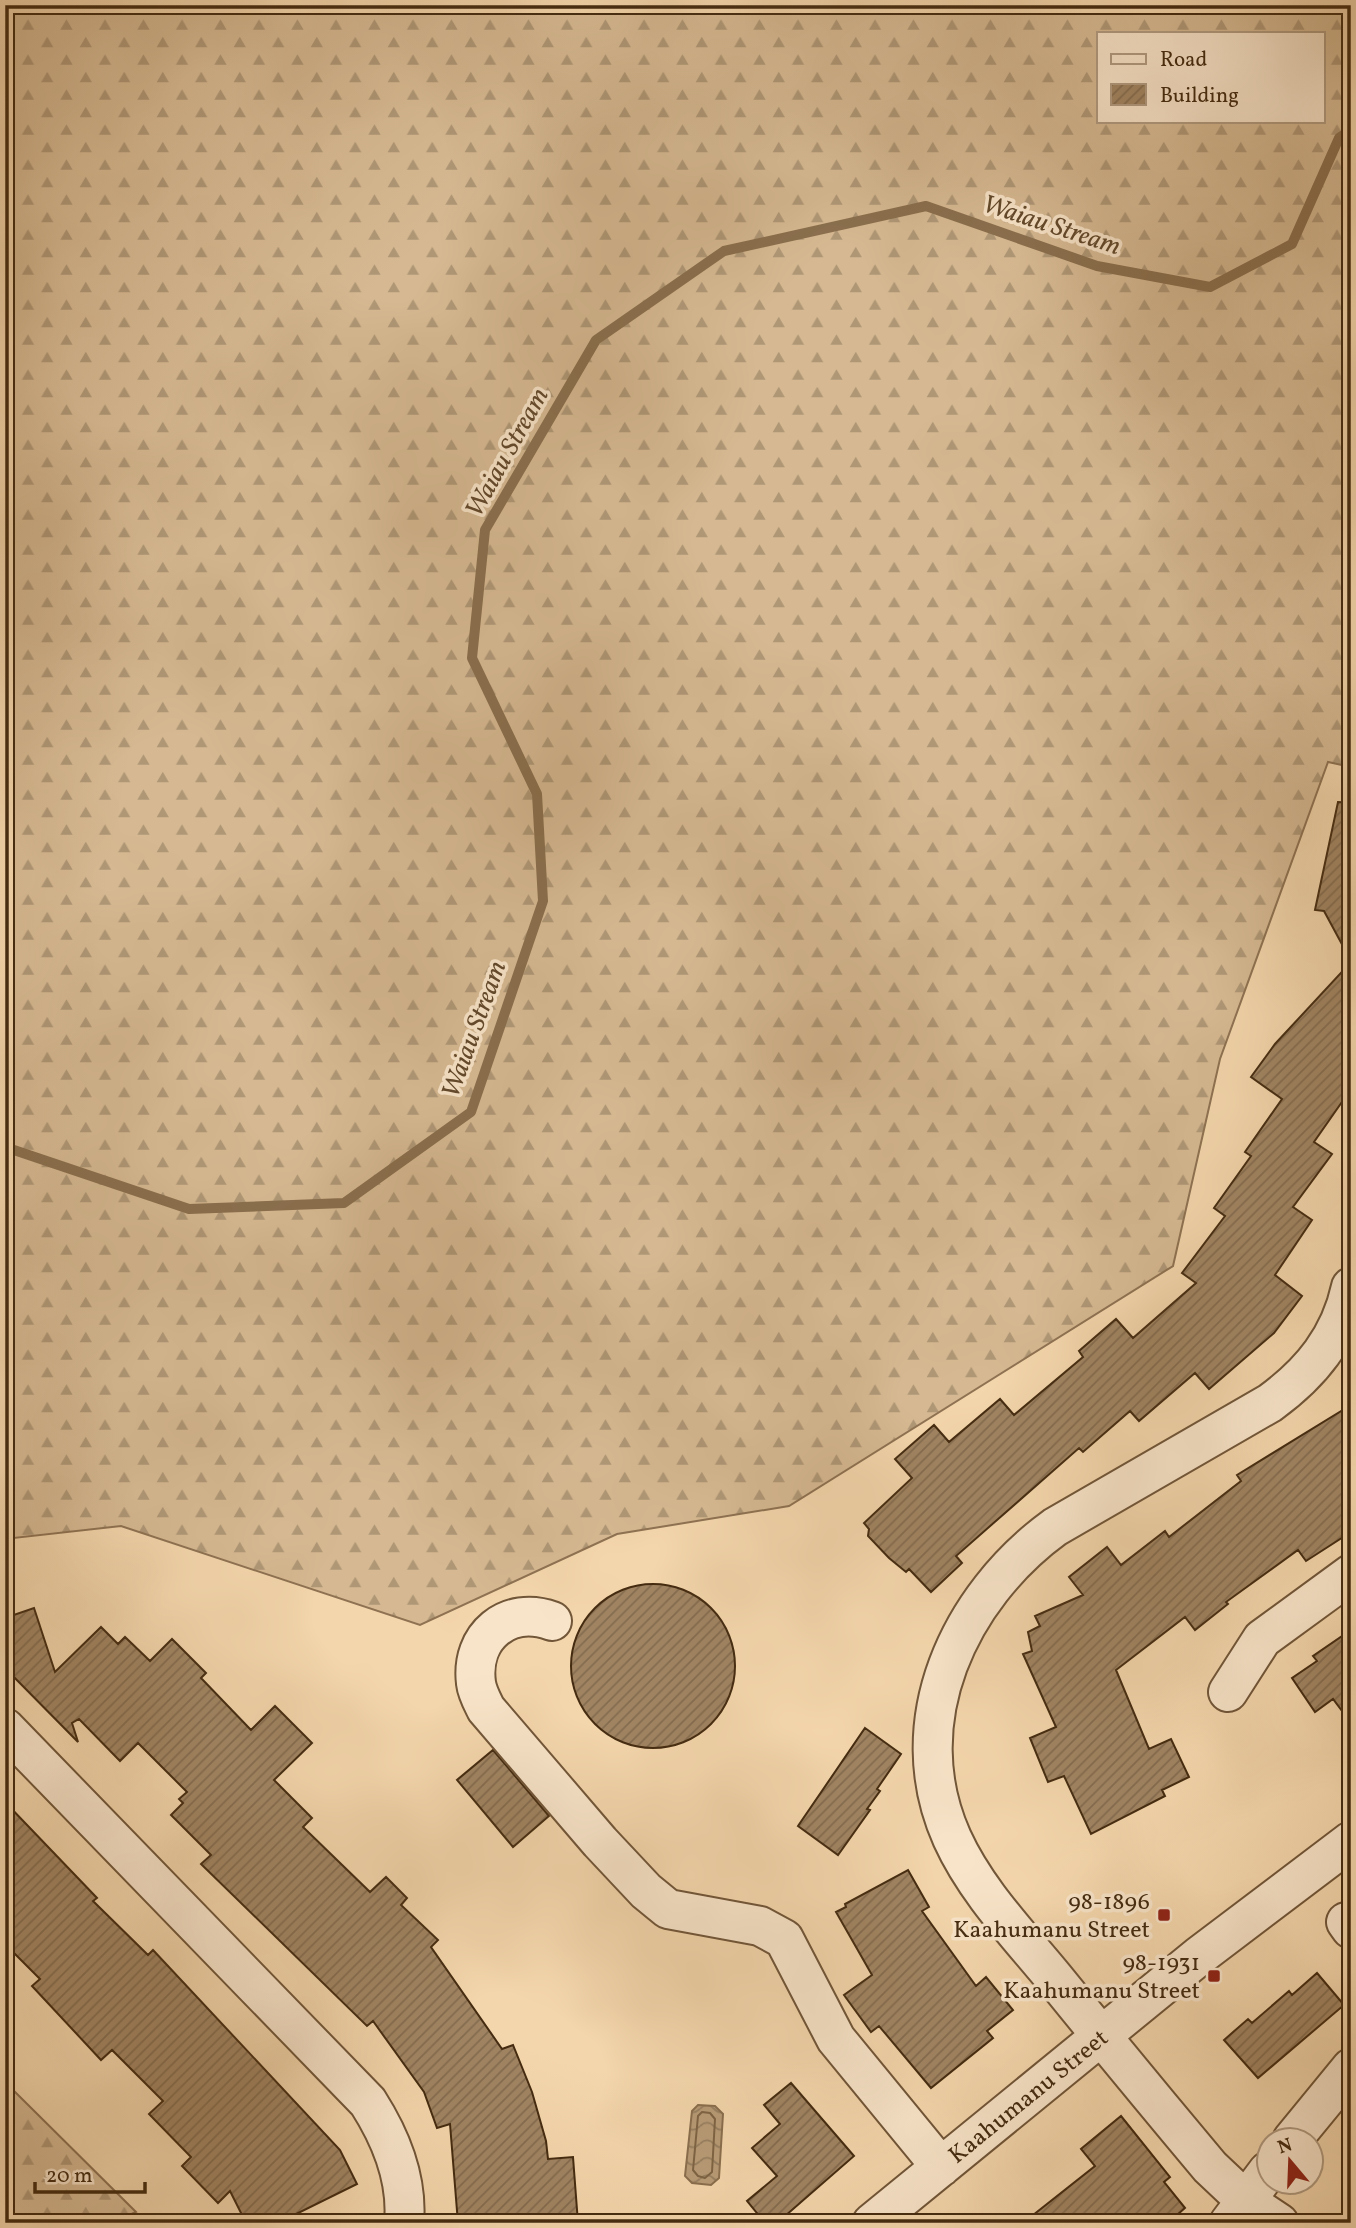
<svg xmlns="http://www.w3.org/2000/svg" width="1356" height="2228" font-family="Vollkorn,serif">
  <defs>
    <pattern id="forest-firs" width="22" height="20" patternUnits="userSpaceOnUse" patternTransform="scale(1.75)"><rect width="22" height="20" fill="#d6b992"/><path d="M5 1l3.5 6h-7zM16 11l3.5 6h-7z" fill="#af9776"/></pattern>
    <pattern id="water-waves" width="16" height="10" patternUnits="userSpaceOnUse" patternTransform="scale(1.75)"><rect width="16" height="10" fill="#b89c77"/><path d="M0 5q4-4 8 0t8 0" fill="none" stroke="#977f60"/></pattern>
    <pattern id="building-hatch" width="6" height="6" patternUnits="userSpaceOnUse" patternTransform="scale(1.75)"><rect width="6" height="6" fill="#a08462"/><path d="M-1 1l2-2M0 6l6-6M5 7l2-2" fill="none" stroke="#846c4f"/></pattern>
  </defs>
  <rect width="100%" height="100%" fill="#f4d6ac"/>
  <filter id="stains"><feTurbulence type="fractalNoise" baseFrequency=".00286" numOctaves="4"/><feColorMatrix values="0 0 0 0 .2 0 0 0 0 .09 0 0 0 0 .02 0 0 0 .5 -.17"/></filter>
  <radialGradient id="worn" r=".72"><stop offset=".6" stop-color="#630" stop-opacity="0"/><stop offset="1" stop-color="#630" stop-opacity=".3"/></radialGradient>
  <path fill="url(#forest-firs)" stroke="#8e7252" stroke-width="2" fill-rule="evenodd" d="M 5,5 L 1351,5 L 1351,767 L 1328,762 L 1220,1059 L 1173,1266 L 789,1506 L 617,1534 L 420,1625 L 121,1526 L 5,1539 ZM 1099,33 L 1323,33 L 1323,121 L 1099,121 Z
    M 5,2082 L 136,2212 L 111,2223 L 5,2223 Z"/>
  <path fill="url(#water-waves)" stroke="#8a6f4e" stroke-width="2" d="M 698,2105 L 715,2106 L 723,2114 L 719,2178 L 711,2185 L 692,2183 L 685,2176 L 692,2111 Z"/>
  <g fill="none" stroke-linecap="round" stroke-linejoin="round">
    <path stroke="#7e6444" stroke-width="2" d="M 702,2112 L 710,2113 L 715,2119 L 712,2172 L 705,2178 L 698,2176 L 693,2170 L 698,2116 Z"/>
    <path stroke="#8a6f4e" stroke-width="10" d="M 5,1147 L 189,1209 L 344,1203 L 471,1112 L 543,901 L 537,794 L 472,658 L 485,530 L 596,340 L 724,251 L 926,206 L 1097,266 L 1210,287 L 1292,244 L 1339,138 L 1351,130"/>
  </g>
  <path fill="url(#building-hatch)" stroke="#452c11" stroke-width="2" d="M 1338,802 L 1351,803 L 1351,961 L 1324,911 L 1315,910 Z
    M 1351,962 L 1351,1089 L 1314,1142 L 1332,1154 L 1293,1207 L 1312,1220 L 1275,1275 L 1302,1296 L 1274,1333 L 1209,1389 L 1195,1373 L 1139,1421 L 1130,1411 L 1083,1452 L 1079,1448 L 956,1556 L 962,1563 L 931,1592 L 909,1569 L 906,1572 L 889,1558 L 868,1536 L 869,1529 L 864,1523 L 912,1478 L 895,1459 L 934,1425 L 949,1442 L 1000,1399 L 1014,1415 L 1083,1357 L 1079,1351 L 1116,1319 L 1133,1338 L 1196,1283 L 1182,1273 L 1225,1216 L 1214,1208 L 1251,1156 L 1245,1152 L 1282,1099 L 1251,1077 L 1275,1044 Z
    M 1351,1405 L 1351,1532 L 1306,1561 L 1298,1550 L 1226,1602 L 1228,1604 L 1195,1630 L 1185,1617 L 1116,1670 L 1149,1749 L 1171,1739 L 1189,1777 L 1162,1790 L 1165,1796 L 1091,1834 L 1064,1776 L 1048,1782 L 1030,1738 L 1056,1727 L 1023,1654 L 1032,1651 L 1028,1632 L 1040,1626 L 1035,1616 L 1083,1595 L 1069,1577 L 1107,1547 L 1121,1565 L 1165,1531 L 1169,1537 L 1241,1481 L 1237,1475 Z
    M571 1666a82 82 0 1 1 164 0a82 82 0 1 1-164 0Z
    M 34,1608 L 55,1672 L 101,1627 L 118,1644 L 125,1637 L 150,1661 L 172,1639 L 206,1673 L 201,1678 L 251,1730 L 275,1706 L 312,1743 L 274,1780 L 312,1818 L 303,1827 L 370,1892 L 386,1877 L 407,1898 L 401,1905 L 438,1940 L 431,1947 L 502,2049 L 513,2045 L 532,2092 L 546,2141 L 548,2159 L 573,2157 L 578,2223 L 458,2223 L 450,2124 L 437,2128 L 424,2092 L 373,2021 L 367,2026 L 201,1864 L 211,1855 L 171,1815 L 183,1803 L 179,1799 L 187,1792 L 138,1743 L 120,1761 L 79,1719 L 72,1723 L 78,1742 L 5,1668 L 5,1618 Z
    M 1351,1630 L 1351,1723 L 1333,1699 L 1315,1712 L 1292,1678 L 1317,1661 L 1313,1656 Z
    M 865,1728 L 901,1754 L 877,1789 L 880,1791 L 867,1809 L 870,1810 L 838,1855 L 798,1826 Z
    M 493,1750 L 549,1816 L 513,1847 L 457,1780 Z
    M 5,1802 L 97,1898 L 93,1901 L 148,1955 L 153,1950 L 340,2150 L 357,2184 L 278,2223 L 260,2223 L 244,2219 L 230,2191 L 218,2203 L 182,2166 L 191,2157 L 149,2114 L 163,2101 L 112,2050 L 101,2060 L 32,1986 L 40,1979 L 5,1944 Z
    M 908,1870 L 929,1907 L 922,1911 L 976,1986 L 986,1977 L 1013,2010 L 987,2031 L 993,2038 L 931,2088 L 879,2026 L 871,2032 L 844,1995 L 872,1975 L 836,1912 L 846,1907 L 845,1904 Z
    M 1317,1973 L 1344,2005 L 1258,2078 L 1224,2040 L 1248,2019 L 1252,2023 L 1289,1991 L 1292,1995 Z
    M 791,2083 L 854,2156 L 777,2223 L 765,2223 L 747,2201 L 777,2176 L 752,2148 L 780,2124 L 764,2105 Z
    M 1121,2116 L 1170,2177 L 1164,2182 L 1185,2208 L 1168,2223 L 1023,2223 L 1095,2166 L 1081,2149 Z"/>
  <g fill="none" stroke-linecap="round" stroke-linejoin="round">
    <defs>
      <path id="minor" d="M 552,1621 C 508,1605 470,1636 476,1683 C 477,1692 482,1701 486,1709 L 600,1842 L 646,1891 L 668,1909 L 760,1926 L 784,1939 L 836,2039 L 941,2167
        M 1228,1692 L 1262,1639 L 1351,1574
        M 5,1728 L 368,2102 C 391,2138 408,2179 404,2223
        M 1346,1922 L 1351,1929
        M 1292,2140 L 1351,2068
        M 872,2223 L 1199,1956 L 1351,1841
        M 1229,2223 L 1268,2171
        M 1279,2223 L 1246,2201 L 1210,2167 C 1158,2105 1106,2042 1055,1979 C 1018,1934 976,1891 952,1838 C 900,1722 959,1597 1055,1527 L 1270,1403 C 1311,1373 1340,1338 1351,1287"/>
    </defs>
    <use href="#minor" stroke="#715638" stroke-width="42"/>
    <use href="#minor" stroke="#f8e4c9" stroke-width="38"/>
  </g>
  <g fill="#8f2418" stroke="#f8e4c9" stroke-width="2.5">
    <rect x="1157" y="1908" width="14" height="14" rx="3.5"/>
    <rect x="1207" y="1969" width="14" height="14" rx="3.5"/>
  </g>
  <g text-anchor="middle" stroke-width="7" stroke-linejoin="round" paint-order="stroke">
    <g font-size="24" fill="#452c11" stroke="#f8e4c9" text-anchor="end">
      <text x="1150" y="1909">98-1896<tspan x="1150" dy="28">Kaahumanu Street</tspan></text>
      <text x="1200" y="1970">98-1931<tspan x="1200" dy="28">Kaahumanu Street</tspan></text>
    </g>
    <g font-size="24" fill="#452c11" stroke="#f8e4c9">
      <text transform="translate(1028 2096) rotate(-39)" y="8">Kaahumanu Street</text>
    </g>
    <g font-size="26" font-style="italic" fill="#62482a" stroke="#f8e4c9">
      <text transform="translate(1052 224) rotate(18)" y="9">Waiau Stream</text>
      <text transform="translate(506 452) rotate(-61)" y="9">Waiau Stream</text>
      <text transform="translate(473 1029) rotate(-70)" y="9">Waiau Stream</text>
    </g>
  </g>
  <rect width="1356" height="2228" fill="none" stroke="#f4d6ac" stroke-width="28"/>
  <rect x="7" y="7" width="1342" height="2214" fill="none" stroke="#452c11" stroke-width="3.5"/>
  <rect x="14" y="14" width="1328" height="2200" fill="none" stroke="#452c11" stroke-width="2"/>
  <rect x="1097" y="32" width="228" height="91" fill="#f8e4c9" stroke="#b09a7f" stroke-width="2"/>
  <rect x="1111" y="54" width="35" height="10" fill="#f8e4c9" stroke="#b09a7f" stroke-width="2"/>
  <text x="1160" y="66" font-size="21" fill="#452c11">Road</text>
  <rect x="1111" y="84" width="35" height="21" fill="url(#building-hatch)" stroke="#b09a7f" stroke-width="2"/>
  <text x="1160" y="102" font-size="21" fill="#452c11">Building</text>
  <g transform="translate(1290 2161) rotate(341)"><circle r="33" fill="#f8e4c9" stroke="#b09a7f" stroke-width="2"/>
  <path d="M0-5L12 26L0 18L-12 26Z" fill="#8f2418"/>
  <text y="-10" font-size="19" font-weight="bold" text-anchor="middle" fill="#452c11">N</text>
  </g>
  <path d="M35 2182v10h110v-10" fill="none" stroke="#452c11" stroke-width="3.5"/>
  <text x="46" y="2182" font-size="21" fill="#452c11" stroke="#f8e4c9" stroke-width="5" paint-order="stroke">20 m</text>
  <rect width="100%" height="100%" filter="url(#stains)"/>
  <rect width="100%" height="100%" fill="url(#worn)"/>
</svg>
